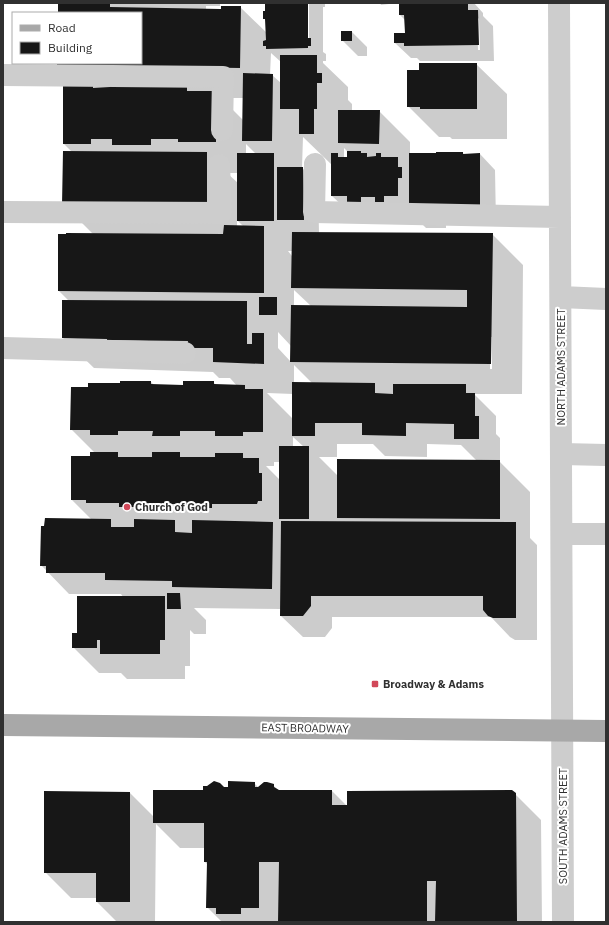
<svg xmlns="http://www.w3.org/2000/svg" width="609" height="925" font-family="'IBM Plex Sans',sans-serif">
  <rect width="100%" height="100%" fill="#fff"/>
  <path fill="#0003" fill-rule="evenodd" d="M 82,3 L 220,3 L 220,6 L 206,6 L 206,10 L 222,10 L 240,7 L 267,33 L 266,21 L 264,18 L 266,12 L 266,3 L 307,3 L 307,43 L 309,43 L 309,3 L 325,3 L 325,7 L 323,7 L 323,52 L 326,54 L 326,61 L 323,61 L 323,63 L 348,87 L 348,100 L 352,104 L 352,111 L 379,111 L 410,142 L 410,154 L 463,153 L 465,155 L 480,154 L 495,170 L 496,223 L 446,223 L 446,228 L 426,228 L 410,212 L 348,211 L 332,196 L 332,165 L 303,137 L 302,168 L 318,183 L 319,233 L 492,234 L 523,265 L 522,394 L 474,394 L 496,416 L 496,434 L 500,438 L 500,462 L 530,492 L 530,538 L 537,545 L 537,640 L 515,640 L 510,637 L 491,617 L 332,617 L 332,628 L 325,637 L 303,637 L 281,616 L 281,609 L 194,608 L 206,620 L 206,634 L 194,634 L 190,630 L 190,666 L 185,666 L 185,679 L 127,679 L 121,673 L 99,673 L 73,647 L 78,634 L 123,597 L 121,594 L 69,594 L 41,565 L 91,519 L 72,500 L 91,457 L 95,453 L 71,429 L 89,388 L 151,382 L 154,385 L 184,386 L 213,382 L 216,385 L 237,386 L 230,378 L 219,378 L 213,372 L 94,368 L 63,338 L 69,301 L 59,291 L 93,234 L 63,204 L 72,152 L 64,144 L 64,87 L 58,63 L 141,63 L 141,13 L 59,13 L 84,4 ZM 271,53 L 281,62 L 281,83 L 272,75 L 270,75 ZM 221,98 L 244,98 L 243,120 ZM 246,144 L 256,154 L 246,154 ZM 344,148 L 348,152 L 348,158 L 344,158 ZM 227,173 L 238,173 L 238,183 ZM 237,220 L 244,227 L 237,227 ZM 288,251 L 292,251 L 292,256 ZM 294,290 L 311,306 L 294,306 ZM 278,332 L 291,346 L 291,362 L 278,348 ZM 490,337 L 492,337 L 492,369 L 490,369 ZM 294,365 L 312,383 L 294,383 ZM 267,393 L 293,394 L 293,419 ZM 293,437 L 304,447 L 293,447 ZM 337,444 L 373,444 L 385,456 L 427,457 L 427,444 L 461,445 L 477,461 L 338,476 L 319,457 L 337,457 ZM 274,462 L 280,462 L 280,480 L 266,466 L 274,466 Z
    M 380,3 L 389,3 L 389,4 L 381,5 Z
    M 391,3 L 474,3 L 483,13 L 483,16 L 493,26 L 494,61 L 420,61 L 417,58 L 411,58 L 395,43 L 406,34 L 405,20 L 400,15 L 400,3 ZM 477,17 L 479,19 L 480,50 L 478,50 Z
    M 352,32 L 367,47 L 367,56 L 358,56 L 342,40 Z
    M 476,64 L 507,94 L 507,139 L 452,139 L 450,137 L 439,137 L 408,106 Z
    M 254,783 L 259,788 L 273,785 L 279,791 L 332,791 L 348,807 L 512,791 L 541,820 L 542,922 L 222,922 L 207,907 L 208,865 L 205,862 L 205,848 L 180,848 L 156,824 L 155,922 L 117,922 L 97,902 L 97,898 L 71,898 L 45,872 L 130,793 L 154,817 L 204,791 Z"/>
  <path fill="#171717" d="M 58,3 L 110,4 L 110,7 L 221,9 L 221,6 L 241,6 L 240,68 L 57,65 L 57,63 L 141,63 L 141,13 L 58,13 Z
    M 265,3 L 308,3 L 308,38 L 311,38 L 311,46 L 308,46 L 308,48 L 266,49 L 266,46 L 263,46 L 263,41 L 266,40 L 265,19 L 263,19 L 263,11 L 265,11 Z
    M 399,3 L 468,3 L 468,10 L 478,10 L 479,45 L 404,46 L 404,43 L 394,43 L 394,33 L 405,33 L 404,15 L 399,15 Z
    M 341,31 L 352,31 L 352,41 L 341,41 Z
    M 280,55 L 317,55 L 317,73 L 322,73 L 322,83 L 317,83 L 317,109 L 314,109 L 314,134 L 299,134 L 299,109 L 280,109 Z
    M 419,63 L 477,63 L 477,109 L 420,109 L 420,107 L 407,107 L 407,70 L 419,70 Z
    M 243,73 L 273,74 L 272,141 L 242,141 Z
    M 63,86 L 93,86 L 93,88 L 110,87 L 110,86 L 187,86 L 187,91 L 216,91 L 216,142 L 178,142 L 178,139 L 151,139 L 151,145 L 112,145 L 112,139 L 91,139 L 91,144 L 63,144 Z
    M 338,110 L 380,110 L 379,144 L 338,143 Z
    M 63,151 L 207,152 L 207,206 L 62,205 Z
    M 347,151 L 361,151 L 361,153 L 367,153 L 367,157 L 376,156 L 376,153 L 381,153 L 381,157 L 398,157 L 398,167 L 402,167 L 402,178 L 398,178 L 398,196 L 384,196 L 384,202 L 375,202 L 375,197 L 361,197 L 361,203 L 347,203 L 347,196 L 331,196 L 331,153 L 338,153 L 338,157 L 347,157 Z
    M 436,152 L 463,152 L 463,154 L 480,153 L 480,207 L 409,212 L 409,153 L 436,153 Z
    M 237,153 L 274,153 L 274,221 L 237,221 Z
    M 277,167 L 303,167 L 304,220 L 277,220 Z
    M 224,225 L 264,226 L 264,293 L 58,291 L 58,234 L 66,234 L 66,233 L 223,234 Z
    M 292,232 L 493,233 L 491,364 L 290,362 L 291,305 L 467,307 L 467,290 L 291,288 Z
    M 259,297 L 277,297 L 277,315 L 259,315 Z
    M 62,300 L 247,301 L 247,344 L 252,344 L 252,333 L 264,333 L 264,364 L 213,362 L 213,348 L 187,348 L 188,341 L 107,340 L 107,339 L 62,338 Z
    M 120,381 L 151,381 L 151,384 L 183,385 L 183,381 L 214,381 L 214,384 L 245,385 L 245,389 L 263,389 L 263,432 L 243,432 L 243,436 L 215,436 L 215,431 L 180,431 L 180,436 L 152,436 L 153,431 L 118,431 L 118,435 L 90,435 L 90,430 L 70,430 L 71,387 L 88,387 L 88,383 L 120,383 Z
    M 292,382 L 375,383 L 375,393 L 393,394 L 393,384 L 466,384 L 466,393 L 475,393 L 475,416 L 479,416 L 479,439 L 454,439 L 454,424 L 406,423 L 406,436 L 362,435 L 362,423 L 315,423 L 315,436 L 292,436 Z
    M 279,446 L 309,446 L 309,519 L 279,519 Z
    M 90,452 L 118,452 L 118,457 L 152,457 L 152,452 L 180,452 L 180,457 L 215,457 L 215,453 L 243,453 L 243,458 L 259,458 L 259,473 L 262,473 L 262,501 L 258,501 L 257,504 L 212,504 L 212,508 L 182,508 L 182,504 L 150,504 L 149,507 L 119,507 L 119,503 L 86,503 L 86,500 L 71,500 L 71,456 L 90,456 Z
    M 337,459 L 500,460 L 500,519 L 337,518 Z
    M 45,518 L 111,519 L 111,527 L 134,527 L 134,519 L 175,520 L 175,532 L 192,533 L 192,520 L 273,522 L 272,589 L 172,587 L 172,581 L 105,580 L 105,573 L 46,573 L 46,566 L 40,566 L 41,526 L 44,526 Z
    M 281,521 L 516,522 L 516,618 L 493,618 L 488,616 L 483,610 L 483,596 L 311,596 L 311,606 L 303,616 L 280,616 Z
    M 167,593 L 180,593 L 181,609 L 167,609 Z
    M 77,596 L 165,596 L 165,640 L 160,640 L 160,654 L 100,654 L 100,640 L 97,640 L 97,648 L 72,648 L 72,633 L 77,633 Z
    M 214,781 L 220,783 L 224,787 L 228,787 L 228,781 L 255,782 L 255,787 L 258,787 L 264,782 L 267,782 L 274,784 L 274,787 L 279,790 L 332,790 L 332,805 L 347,805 L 347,791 L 512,790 L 516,793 L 517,922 L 435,922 L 436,881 L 427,881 L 427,922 L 278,922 L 279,862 L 259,862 L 259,908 L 241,908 L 241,914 L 216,914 L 216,908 L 206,908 L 207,862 L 204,862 L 204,823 L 153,823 L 153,790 L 203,790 L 203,786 L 207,786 Z
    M 44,791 L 130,792 L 130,902 L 96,902 L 96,873 L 44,873 Z"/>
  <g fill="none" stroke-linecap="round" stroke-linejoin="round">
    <path stroke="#cdcdcd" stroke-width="22" d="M 559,3 L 563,922
      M 3,75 L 223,77 L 222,130
      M 315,164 L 314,212 L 560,217
      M 3,212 L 221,213 L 219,165
      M 561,297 L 606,299
      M 3,348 L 185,353
      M 562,454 L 606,455
      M 562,534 L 606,534"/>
    <path stroke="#a8a8a8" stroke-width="22" d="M 3,725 L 606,731"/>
  </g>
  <g fill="#d14859" stroke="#fff" stroke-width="1.5">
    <circle cx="127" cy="507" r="4"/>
    <rect x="371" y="680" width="8" height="8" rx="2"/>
  </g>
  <g text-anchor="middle" stroke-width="4" stroke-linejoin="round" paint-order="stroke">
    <g font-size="11" fill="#303030" stroke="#fff">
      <text transform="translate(561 367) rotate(-90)" y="4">NORTH ADAMS STREET</text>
      <text transform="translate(305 728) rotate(1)" y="4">EAST BROADWAY</text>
      <text transform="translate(563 826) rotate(-90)" y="4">SOUTH ADAMS STREET</text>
    </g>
    <g font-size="11" font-weight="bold" fill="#303030" stroke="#fff" text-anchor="start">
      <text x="135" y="511">Church of God</text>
      <text x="383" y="688">Broadway &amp; Adams</text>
    </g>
  </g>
  <rect width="609" height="925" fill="none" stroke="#303030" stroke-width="8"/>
  <rect x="12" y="12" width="130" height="52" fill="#ffffff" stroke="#acacac"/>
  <rect x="20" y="25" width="20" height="6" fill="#a8a8a8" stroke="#acacac"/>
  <text x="48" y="32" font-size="12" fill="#303030">Road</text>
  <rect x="20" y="42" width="20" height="12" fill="#171717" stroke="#acacac"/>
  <text x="48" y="52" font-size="12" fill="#303030">Building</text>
</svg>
